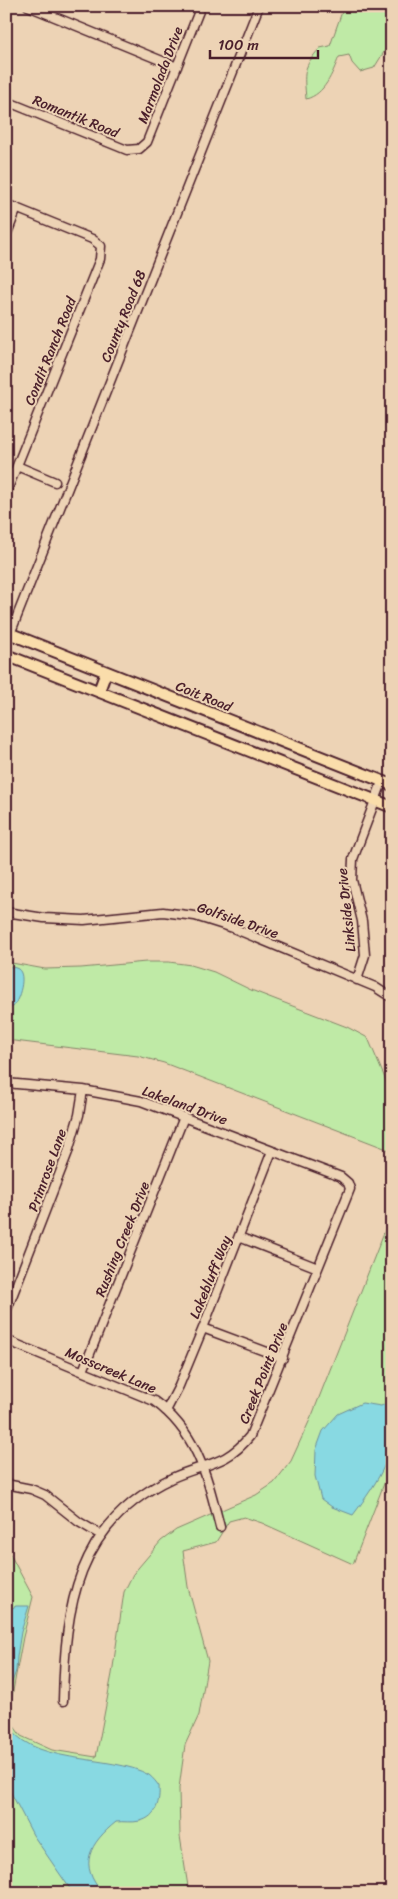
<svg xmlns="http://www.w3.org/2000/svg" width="398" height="1899" font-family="Sriracha,sans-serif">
  <rect width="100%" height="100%" fill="#edd3b5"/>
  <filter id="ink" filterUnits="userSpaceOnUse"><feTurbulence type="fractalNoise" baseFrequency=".02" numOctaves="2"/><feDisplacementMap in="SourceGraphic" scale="10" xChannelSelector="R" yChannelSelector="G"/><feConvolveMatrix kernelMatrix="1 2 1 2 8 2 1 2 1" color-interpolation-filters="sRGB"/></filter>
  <g filter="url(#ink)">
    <path fill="#bfeaa6" stroke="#848468" d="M 344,6 L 392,6 L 392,39 L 374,68 L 360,72 L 352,63 L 349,55 L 339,57 C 332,74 325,94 306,99 C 304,73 302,68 320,48 L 330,46 Z
      M 6,962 L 45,969 L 81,968 L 146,962 L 169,962 L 191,965 L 214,972 L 251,990 L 347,1027 L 368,1038 L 392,1095 L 392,1151 L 164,1063 L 138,1056 L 6,1040 Z
      M 392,1212 L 392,1463 L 353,1564 L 262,1523 L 244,1517 L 229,1521 L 216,1542 L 183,1551 L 188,1587 L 208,1661 L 199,1715 L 185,1745 L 179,1788 L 180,1836 L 189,1893 L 6,1893 L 6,1553 L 10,1554 L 33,1597 L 23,1637 L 8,1718 L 21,1736 L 52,1750 L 96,1757 L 112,1674 L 124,1592 L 133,1574 L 161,1541 L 176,1530 L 256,1495 L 274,1483 L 291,1461 L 313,1413 Z"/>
    <path fill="#88d9e2" stroke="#6f8f99" d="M 6,966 C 10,967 15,967 18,969 C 27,975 19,1000 13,1007 L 6,1007 Z
      M 392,1401 C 392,1421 394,1444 386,1462 C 378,1481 365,1499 353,1515 L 332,1507 L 321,1499 L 315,1476 L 316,1450 L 323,1431 L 338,1414 L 362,1403 L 381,1406 Z
      M 16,1606 L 29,1606 L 21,1632 L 17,1657 L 16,1671 L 6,1698 L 6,1611 Z
      M 6,1720 C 25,1767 111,1753 149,1775 C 153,1778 156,1782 159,1786 C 160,1801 157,1817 140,1821 C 132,1823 123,1821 116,1822 C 90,1843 77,1865 103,1893 L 73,1893 L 33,1835 L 6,1783 Z"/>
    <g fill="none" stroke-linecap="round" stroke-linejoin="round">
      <defs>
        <path id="minor" d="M 28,6 L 177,67
          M 6,101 L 127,150 L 139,149 L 147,142 L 201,6
          M 6,204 L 92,239 L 101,246 L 100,259 L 6,493
          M 6,236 L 17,208
          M 17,466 L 55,482
          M 10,634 L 259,6
          M 6,912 L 44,918 L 84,920 L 163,912 L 195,916 L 233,928 L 375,987 L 392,998
          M 357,980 L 365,955 L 362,921 L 352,880 L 353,859 L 382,782
          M 6,1083 L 83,1090 L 141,1101 L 341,1177 L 348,1183 L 350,1189 L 250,1436 C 226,1466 205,1463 172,1478 C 76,1523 65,1606 63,1701
          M 239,1237 L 318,1268
          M 6,1312 L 68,1152 L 79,1115 L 83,1090
          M 203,1328 L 283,1358
          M 6,1340 L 154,1401 C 198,1433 207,1477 220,1527
          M 83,1371 L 184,1117
          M 166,1411 L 179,1386 L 203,1328 L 272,1151
          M 11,1485 L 31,1489 L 45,1495 L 79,1522 L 101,1535"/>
        <path id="major" d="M 6,632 L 392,785
          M 6,655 L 392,807
          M 99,691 L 106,672"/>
      </defs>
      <use href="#minor" stroke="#4a1f2b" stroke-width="11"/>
      <use href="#major" stroke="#4a1f2b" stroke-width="14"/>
      <use href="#minor" stroke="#edd3b5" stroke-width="8"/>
      <use href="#major" stroke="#faddab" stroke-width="10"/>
    </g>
  </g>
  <g text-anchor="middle" stroke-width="4" stroke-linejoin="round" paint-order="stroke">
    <g font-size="14" fill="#4a1f2b" stroke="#edd3b5">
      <text transform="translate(160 75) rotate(-69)" y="5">Marmolada Drive</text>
      <text transform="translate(76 116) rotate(22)" y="5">Romantik Road</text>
      <text transform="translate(123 316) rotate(-68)" y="5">County Road 68</text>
      <text transform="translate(50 351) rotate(-68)" y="5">Condit Ranch Road</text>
      <text transform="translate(204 696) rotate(22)" y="5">Coit Road</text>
      <text transform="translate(346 910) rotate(-96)" y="5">Linkside Drive</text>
      <text transform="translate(238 920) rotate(19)" y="5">Golfside Drive</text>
      <text transform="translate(185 1105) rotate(20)" y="5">Lakeland Drive</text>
      <text transform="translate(47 1170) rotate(-70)" y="5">Primrose Lane</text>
      <text transform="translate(122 1239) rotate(-68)" y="5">Rushing Creek Drive</text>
      <text transform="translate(210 1277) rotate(-68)" y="5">Lakebluff Way</text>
      <text transform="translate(111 1370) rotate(23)" y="5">Mosscreek Lane</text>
      <text transform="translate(263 1373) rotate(-68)" y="5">Creek Point Drive</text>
    </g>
  </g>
  <rect width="398" height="1899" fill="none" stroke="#edd3b5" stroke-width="25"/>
  <rect x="12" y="12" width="373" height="1874" fill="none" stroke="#4a1f2b" stroke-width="2" filter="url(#ink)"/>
  <path d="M210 50v8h108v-8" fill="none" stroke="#4a1f2b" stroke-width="2.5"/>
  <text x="218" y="50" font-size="15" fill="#4a1f2b" stroke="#edd3b5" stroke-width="4" paint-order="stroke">100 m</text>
</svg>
